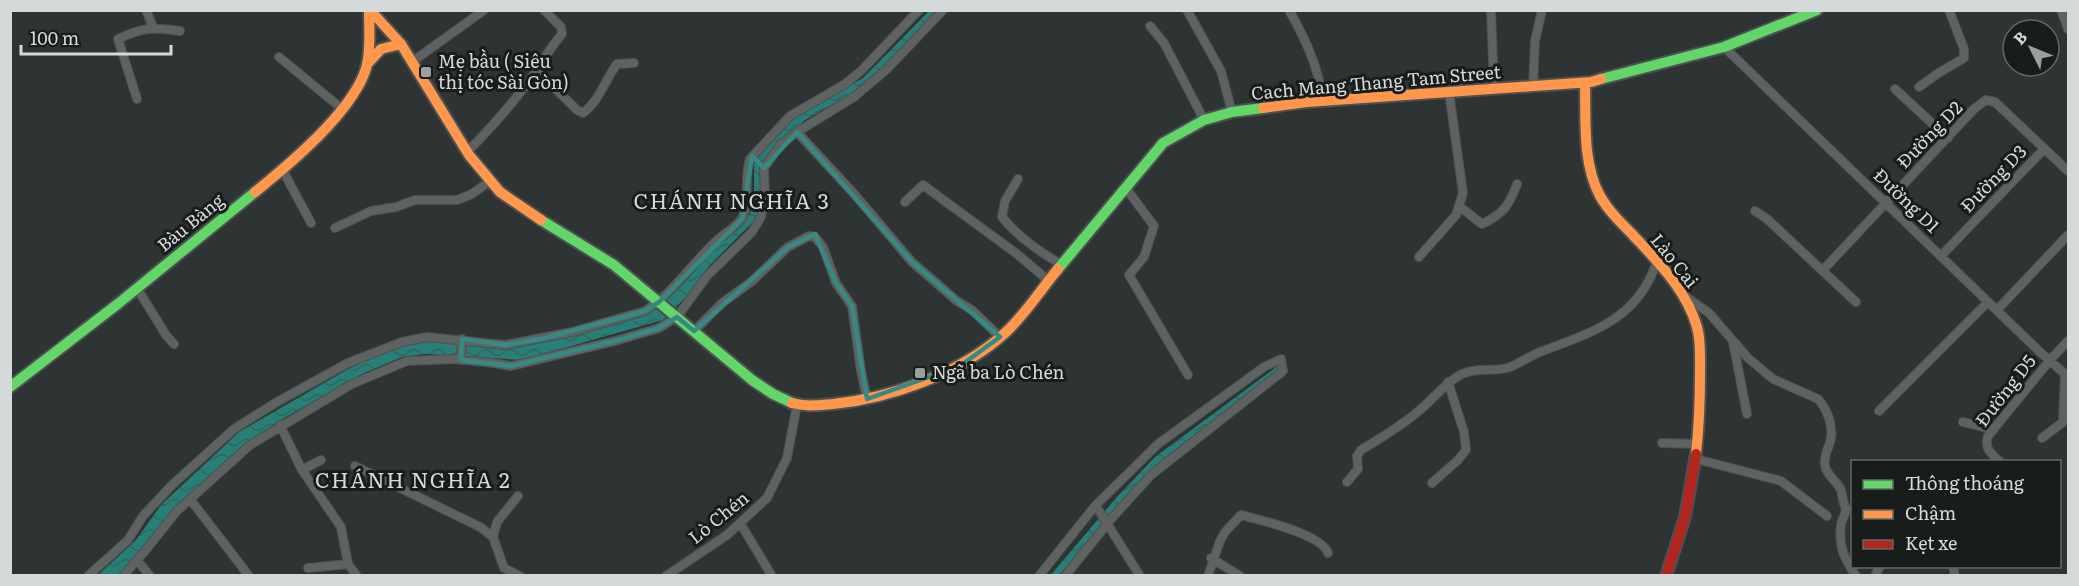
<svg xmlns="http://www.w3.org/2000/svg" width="2079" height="586" font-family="Literata,serif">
  <defs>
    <pattern id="water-waves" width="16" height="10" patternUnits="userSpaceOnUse" patternTransform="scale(1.5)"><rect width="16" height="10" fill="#277f77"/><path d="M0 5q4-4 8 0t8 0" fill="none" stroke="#316661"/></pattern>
  </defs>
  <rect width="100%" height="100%" fill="#2e3333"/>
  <path fill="url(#water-waves)" d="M 929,11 L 940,11 L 868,84 L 805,120 L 768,155 L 763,166 L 762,203 L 757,218 L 709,266 L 686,297 L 663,320 L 522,360 L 426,354 L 402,357 L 362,374 L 284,418 L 243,445 L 169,516 L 130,566 L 119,575 L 97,576 L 136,540 L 161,505 L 239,432 L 350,368 L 408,342 L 452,340 L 517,347 L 653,310 L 685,282 L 703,260 L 750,214 L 754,202 L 754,164 L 762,150 L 800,113 L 863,78 Z
    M 1279,365 L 1279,369 L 1167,456 L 1134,490 L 1059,575 L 1050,576 L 1116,498 L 1155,457 Z"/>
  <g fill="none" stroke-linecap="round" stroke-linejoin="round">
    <defs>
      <path id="street" d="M 146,10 L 153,27
        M 1187,10 L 1221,71 L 1232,112
        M 1289,10 C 1308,44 1316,63 1324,101
        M 1491,10 L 1494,89
        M 2061,10 L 2068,29
        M 1150,26 L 1164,43 L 1204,120
        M 1724,47 L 2040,352 L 2065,374 L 2068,374
        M 279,57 L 341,108
        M 412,62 L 484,10
        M 536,70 L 577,110 L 583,113 C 600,100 605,80 617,64 L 634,63
        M 1533,87 L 1535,41 L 1542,10
        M 1919,87 L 1937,74 L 1964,58 L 1964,49 L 1949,10
        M 1895,89 L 1948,138
        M 137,99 L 118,39 C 144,27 152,27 180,31
        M 797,132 L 856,196 L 912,262 L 957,301 L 972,310 L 1000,337
        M 467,152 C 488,131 508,109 526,85 C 539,68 548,50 562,34 L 561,27 L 544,10
        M 282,169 L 311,223
        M 1018,179 L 1005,201 L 1002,217 C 1019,238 1039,251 1062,265
        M 1125,187 L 1154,226 L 1144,257 L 1129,275 L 1188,375
        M 905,202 L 923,185 L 1017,254 L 1049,281
        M 1459,206 L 1482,224 C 1503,214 1509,206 1517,184
        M 1755,211 L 1766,218 L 1856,302
        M 335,228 L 371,211 L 396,207 L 415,200 L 457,200 L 472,194 L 490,181
        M 1941,256 L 2044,149
        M 1419,257 L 1456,215 L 1463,193 L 1449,92
        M 1823,270 L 1974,109 L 1986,100 L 1995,102 L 2068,171
        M 137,288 L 166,335 L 174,344
        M 1685,296 L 1709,313 L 1748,358 L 1773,379 L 1818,399 C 1827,409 1833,425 1831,438 C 1829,448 1823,456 1825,466 C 1827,476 1837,481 1841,490 C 1843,496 1842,502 1846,508 C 1846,515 1841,520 1841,526 C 1838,546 1845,560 1856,576
        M 1997,310 L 2068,235
        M 694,331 L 722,303 L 751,282 L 788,247 L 809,236 L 815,237 L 823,247 L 836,283 L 852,306 L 861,371 L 867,399
        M 1733,342 L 1747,414
        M 461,360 L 462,339
        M 1879,411 L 1988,302
        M 1963,422 L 1992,429
        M 280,425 L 302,470
        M 2042,438 L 2063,422 L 2065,374
        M 1662,443 L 1697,444
        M 1696,459 L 1781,481 L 1827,516
        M 321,460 L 302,470 L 341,527 L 348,564
        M 2000,462 C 1991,453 1984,449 1988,436 L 2050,360 L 2068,341
        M 355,466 L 480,527 L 493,537 L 504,568 L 520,576
        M 1347,482 L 1358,469 L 1357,456 L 1361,450 C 1381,438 1403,425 1421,409 C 1435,397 1446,382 1462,374 C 1477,367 1493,372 1507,368 C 1518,365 1529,356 1540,352 C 1592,332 1638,320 1657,261
        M 1432,483 L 1458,460 L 1466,450 L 1464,432 L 1448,382
        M 190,499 L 249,576
        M 1098,509 L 1140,576
        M 740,523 L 772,576
        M 493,537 L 497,522 L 518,496
        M 1211,558 L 1240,576
        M 137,560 L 150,576
        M 1953,566 L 1955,576
        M 308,568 L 348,564 L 357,576
        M 88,576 L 128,540 L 143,516 L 172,485 L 234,429 L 277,402 L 348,363 L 402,342 L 427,337 L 505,345 L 572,332 L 645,311 C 673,293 691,265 714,243 C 721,236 738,226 742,218 C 750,206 744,175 750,159 L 790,116 L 845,84 L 862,70 L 919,10
        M 123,576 L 145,551 L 177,511 L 250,445 L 352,384 L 407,361 L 455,359 L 494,363 L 511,366 L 615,341 L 659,328 L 677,317 L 707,276 L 752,232 L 761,217 L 765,196 L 764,168 L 780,145 L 797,132 L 854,97 L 886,70 L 943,10
        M 666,576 L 727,535 L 767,498 L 787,458 L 797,405
        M 1039,576 L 1095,506 L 1158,444 L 1264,367 L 1281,359 L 1283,371 L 1151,475 L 1112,518 L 1065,576
        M 1208,576 L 1220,541 L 1225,532 L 1241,515 C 1260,520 1322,534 1328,553
        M 1875,576 L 1880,566"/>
      <path id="fast" d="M 1601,79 L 1724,47 L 1817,10
        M 541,220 L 614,265 L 752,380 L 773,394 L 792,403
        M 1058,269 L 1163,143 L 1204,120 L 1232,112 L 1263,108
        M 10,387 L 119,303 L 255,192"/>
      <path id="slow" d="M 370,10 L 401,44 L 469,155 L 500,192 L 541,220
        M 369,62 L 381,49 L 401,44
        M 1585,83 C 1586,119 1582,163 1600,196 C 1608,210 1620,222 1632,234 C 1658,262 1686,289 1697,327 C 1701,341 1700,357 1700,372 C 1700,400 1699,427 1696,454
        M 1263,108 L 1307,102 L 1591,82 L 1601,79
        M 255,192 C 290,164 356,109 367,65 C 371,47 369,28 369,10
        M 792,403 C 806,407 819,405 833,404 C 892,398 961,373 1005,333 C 1024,316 1042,288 1058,269"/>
      <path id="jam" d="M 1666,576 L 1685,517 L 1696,454"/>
    </defs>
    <use href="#street" stroke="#4c5050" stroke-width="10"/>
    <use href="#fast" stroke="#4c5050" stroke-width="14"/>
    <use href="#slow" stroke="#4c5050" stroke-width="14"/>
    <use href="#jam" stroke="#4c5050" stroke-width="14"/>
    <use href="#street" stroke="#5e6261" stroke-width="8"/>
    <use href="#fast" stroke="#63d668" stroke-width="10"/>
    <use href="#slow" stroke="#ff974d" stroke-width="10"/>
    <use href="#jam" stroke="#b3261e" stroke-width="10"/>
  </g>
  <path fill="none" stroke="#368a83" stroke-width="4.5" stroke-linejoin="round" d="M 797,132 L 912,262 L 1000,337 L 960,366 L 867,399 L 852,306 L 836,283 L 815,234 L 788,247 L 694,331 L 677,317 L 659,328 L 615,341 L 511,366 L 461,360 L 462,339 L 505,345 L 545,338 L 645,311 L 659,302 L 742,219 L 752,156 L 764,168 Z"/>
  <g fill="#9aa09f" stroke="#181c1b" stroke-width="2">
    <rect x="420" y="66" width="12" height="12" rx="3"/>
    <rect x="914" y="367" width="12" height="12" rx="3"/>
  </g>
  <g text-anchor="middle" stroke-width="6" stroke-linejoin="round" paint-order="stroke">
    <g font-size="18" fill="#d4dad9" stroke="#181c1b" text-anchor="start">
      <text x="438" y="68">Mẹ bầu ( Siêu<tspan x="438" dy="21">thị tóc Sài Gòn)</tspan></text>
      <text x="932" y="379">Ngã ba Lò Chén</text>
    </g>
    <g font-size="18" fill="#d4dad9" stroke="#181c1b">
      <text transform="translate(1376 83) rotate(-5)" y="6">Cach Mang Thang Tam Street</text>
      <text transform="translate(1930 135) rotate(-46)" y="6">Đường D2</text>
      <text transform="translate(1994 179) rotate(-46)" y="6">Đường D3</text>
      <text transform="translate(1906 201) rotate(44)" y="6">Đường D1</text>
      <text transform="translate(191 223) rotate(-39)" y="6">Bàu Bàng</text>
      <text transform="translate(1674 261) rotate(51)" y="6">Lào Cai</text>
      <text transform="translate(2006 391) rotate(-52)" y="6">Đường D5</text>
      <text transform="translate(719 518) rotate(-39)" y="6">Lò Chén</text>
    </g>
    <g font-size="21" letter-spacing="1.5" fill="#d4dad9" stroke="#181c1b">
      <text x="732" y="209">CHÁNH NGHĨA 3</text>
      <text x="413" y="488">CHÁNH NGHĨA 2</text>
    </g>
  </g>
  <rect width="2079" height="586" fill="none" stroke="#d4dad9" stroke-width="24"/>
  <rect x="1851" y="460" width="210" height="108" fill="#181c1b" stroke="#636867" stroke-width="1.5"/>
  <rect x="1863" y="480" width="30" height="9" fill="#63d668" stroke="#636867" stroke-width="1.5"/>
  <text x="1905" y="490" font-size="18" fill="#d4dad9">Thông thoáng</text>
  <rect x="1863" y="510" width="30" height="9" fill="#ff974d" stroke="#636867" stroke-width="1.5"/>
  <text x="1905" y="520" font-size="18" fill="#d4dad9">Chậm</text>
  <rect x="1863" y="540" width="30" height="9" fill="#b3261e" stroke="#636867" stroke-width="1.5"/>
  <text x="1905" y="550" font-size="18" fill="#d4dad9">Kẹt xe</text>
  <g transform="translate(2031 48) rotate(313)"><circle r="28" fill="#181c1b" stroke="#636867" stroke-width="1.5"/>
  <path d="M0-4.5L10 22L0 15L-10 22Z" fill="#9aa09f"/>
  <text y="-9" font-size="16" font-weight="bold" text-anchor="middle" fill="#d4dad9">B</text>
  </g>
  <path d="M21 45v9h150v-9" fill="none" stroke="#d4dad9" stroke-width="3"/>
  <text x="30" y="45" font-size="18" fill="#d4dad9" stroke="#181c1b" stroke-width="4.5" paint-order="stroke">100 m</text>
</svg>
